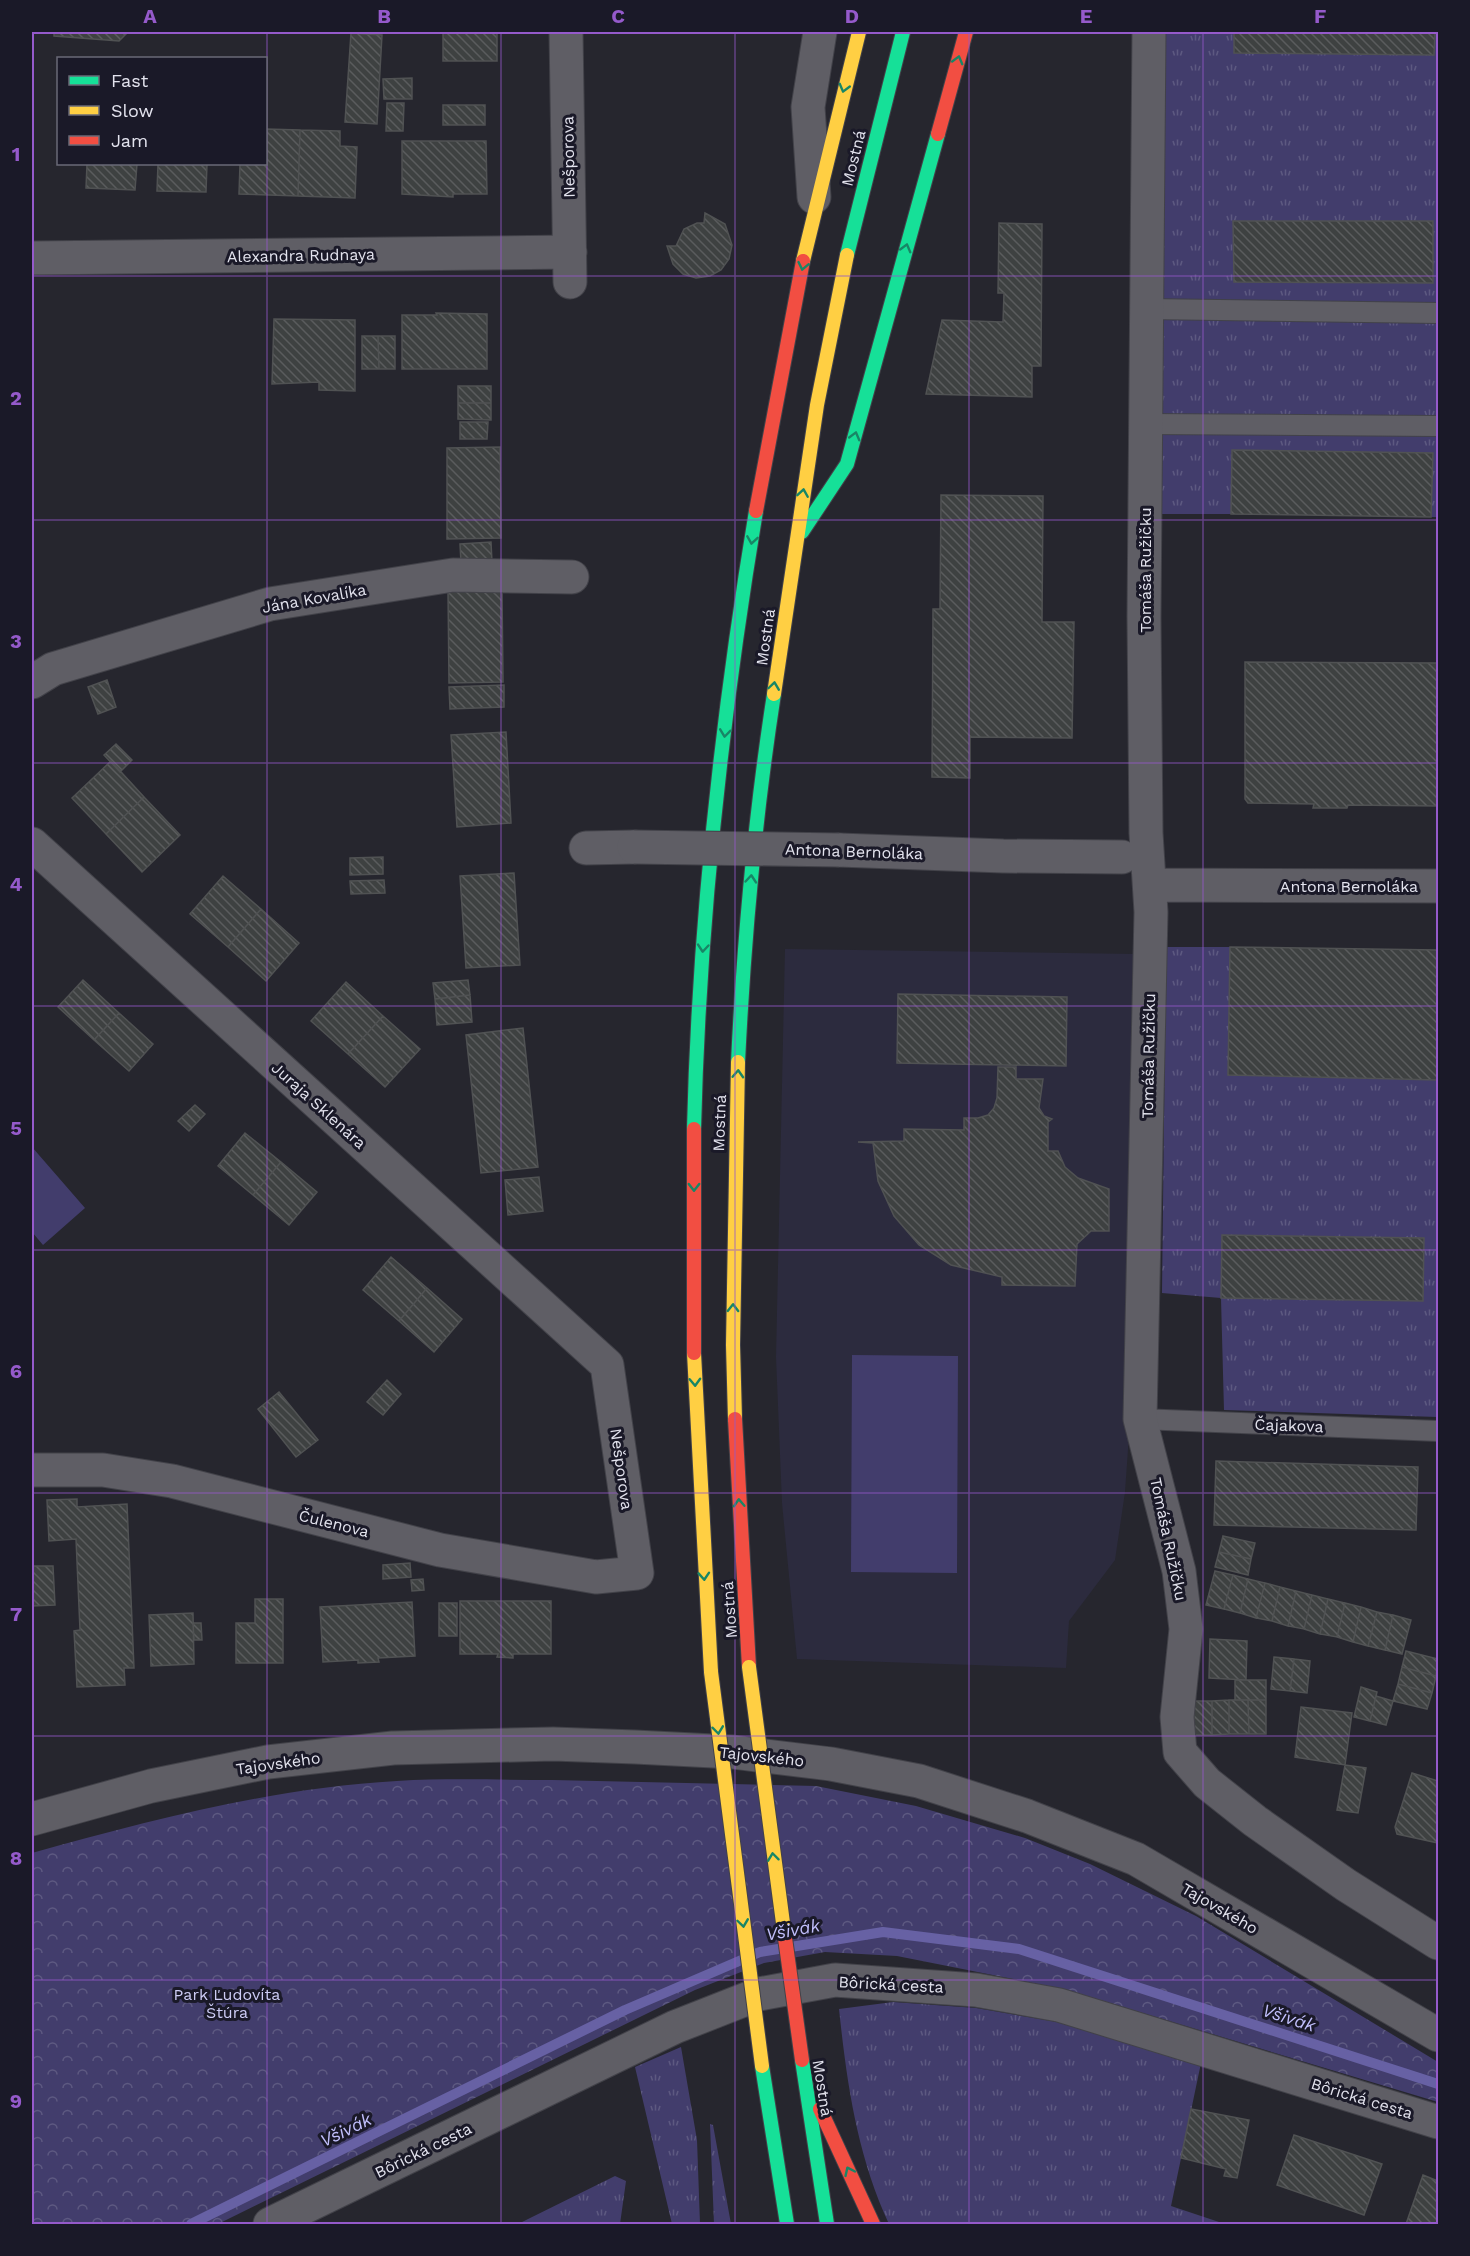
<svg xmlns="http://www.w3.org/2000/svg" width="1470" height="2256" font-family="'Work Sans',sans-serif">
  <defs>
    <pattern id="grass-tufts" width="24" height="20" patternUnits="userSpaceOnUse" patternTransform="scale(1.5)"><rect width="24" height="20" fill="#423d6c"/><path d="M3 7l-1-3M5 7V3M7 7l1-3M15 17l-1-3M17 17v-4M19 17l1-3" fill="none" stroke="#5d5981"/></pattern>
    <pattern id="park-crowns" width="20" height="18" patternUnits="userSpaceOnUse" patternTransform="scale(1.5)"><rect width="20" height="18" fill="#423d6c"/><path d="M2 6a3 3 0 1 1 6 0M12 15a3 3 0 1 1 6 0" fill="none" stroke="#5d5981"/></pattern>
    <pattern id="building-back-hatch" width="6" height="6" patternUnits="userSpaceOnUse" patternTransform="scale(1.5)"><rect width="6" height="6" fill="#3e4141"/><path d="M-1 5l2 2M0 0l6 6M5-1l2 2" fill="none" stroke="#5a5c5d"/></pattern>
  </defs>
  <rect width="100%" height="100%" fill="#26262e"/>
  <path fill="#2c2b3e" d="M 785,949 L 1136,954 L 1130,1421 L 1125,1492 L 1115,1560 L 1069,1621 L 1066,1668 L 797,1659 L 782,1503 L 776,1357 Z"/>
  <path fill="url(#grass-tufts)" fill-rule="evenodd" d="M 1165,32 L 1234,32 L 1234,53 L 1434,55 L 1435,32 L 1438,32 L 1438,517 L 1431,517 L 1432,453 L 1232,450 L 1231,514 L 1160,514 ZM 1234,221 L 1433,221 L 1433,282 L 1234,282 Z
    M 1166,947 L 1230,947 L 1229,1075 L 1438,1080 L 1438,1417 L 1224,1410 L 1221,1298 L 1162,1293 ZM 1222,1235 L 1424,1238 L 1423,1301 L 1222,1298 Z
    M 893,2002 L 976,2008 L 1057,2022 L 1201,2063 L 1171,2206 L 1225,2224 L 889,2224 C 857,2155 847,2084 839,2009 Z
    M 681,2047 L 697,2140 L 700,2224 L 672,2224 L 635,2067 Z
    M 710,2124 L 713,2125 L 731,2224 L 714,2224 Z
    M 615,2176 L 626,2181 L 620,2224 L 518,2224 Z"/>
  <path fill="url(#park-crowns)" d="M 552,1780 L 816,1786 L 916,1806 L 1025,1838 L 1090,1864 L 1196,1916 L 1438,2062 L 1438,2102 L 1063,1989 L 897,1956 L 825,1952 L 764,1963 L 695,1990 L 218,2224 L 32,2224 L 32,1853 C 151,1820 272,1788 397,1781 C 448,1778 500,1780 552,1780 Z"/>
  <path fill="#423d6c" d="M 32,1147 L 85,1208 L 43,1245 L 32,1232 Z
    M 852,1355 L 958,1356 L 957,1573 L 851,1572 Z"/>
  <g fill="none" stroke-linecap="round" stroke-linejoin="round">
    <path stroke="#6761a4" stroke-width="10" d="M 191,2224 L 625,2010 L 760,1952 L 883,1932 L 1019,1949 L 1438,2084"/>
  </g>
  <path fill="url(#building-back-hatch)" stroke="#505253" stroke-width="1.5" d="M 54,32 L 128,32 L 119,41 L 54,36 Z
    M 443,32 L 497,32 L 497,61 L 443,61 Z
    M 1234,32 L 1435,32 L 1434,55 L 1234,53 Z
    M 351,33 L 382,35 L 377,124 L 345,122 Z
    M 412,78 L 412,99 L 384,99 L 383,79 Z
    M 387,103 L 404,103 L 403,131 L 386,131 Z
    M 443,105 L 485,105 L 485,125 L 443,125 Z
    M 266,129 L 300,130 L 298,196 L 239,194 L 240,164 L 266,164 Z
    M 300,130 L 340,131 L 340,146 L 357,147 L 355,198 L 298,196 Z
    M 402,141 L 486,141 L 487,194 L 453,194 L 453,197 L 402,194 Z
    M 87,164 L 137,164 L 135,190 L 86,188 Z
    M 158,164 L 207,164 L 206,192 L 157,191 Z
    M 705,213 L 725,224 L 732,245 L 729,259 L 721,270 L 710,276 L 696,278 L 683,274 L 673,264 L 667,246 L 676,246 L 684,229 L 697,223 L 704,223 Z
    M 1233,221 L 1433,221 L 1433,283 L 1234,282 Z
    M 999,223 L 1042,224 L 1041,366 L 1032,366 L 1032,397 L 926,394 L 942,320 L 1003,322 L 1004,293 L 998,293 Z
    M 436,313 L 487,314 L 487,369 L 402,369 L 402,315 L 437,315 Z
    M 274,319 L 355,320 L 355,391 L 319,390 L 319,382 L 272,384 Z
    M 362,336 L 378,336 L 379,369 L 362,369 Z
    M 378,336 L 395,336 L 395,369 L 379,369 Z
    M 458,386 L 491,386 L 491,403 L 458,403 Z
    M 458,403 L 491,403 L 491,420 L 458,419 Z
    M 460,422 L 488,422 L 487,439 L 460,439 Z
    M 500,447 L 501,538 L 447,539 L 447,448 Z
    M 1232,450 L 1433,453 L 1431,517 L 1231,514 Z
    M 941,495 L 1043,496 L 1042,622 L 1074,622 L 1072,738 L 970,737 L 970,778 L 932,777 L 933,609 L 940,609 Z
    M 491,542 L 492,562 L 461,563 L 460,544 Z
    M 448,591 L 502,591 L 503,682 L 449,683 Z
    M 1245,662 L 1438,663 L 1438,806 L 1348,805 L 1347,808 L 1313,808 L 1314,804 L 1248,803 L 1245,799 Z
    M 107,680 L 116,707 L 98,714 L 88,687 Z
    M 504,685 L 504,707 L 450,709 L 449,687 Z
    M 506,732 L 511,823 L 457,827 L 451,735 Z
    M 116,744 L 132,760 L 120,772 L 104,755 Z
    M 111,761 L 144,797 L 106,834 L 72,798 Z
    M 144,797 L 180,835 L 142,872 L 106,834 Z
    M 383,857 L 383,874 L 350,875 L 350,858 Z
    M 514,873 L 520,965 L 466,968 L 460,876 Z
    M 223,876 L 261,909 L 228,947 L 190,914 Z
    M 384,880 L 385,893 L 351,894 L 350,881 Z
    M 261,909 L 299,943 L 266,981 L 228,947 Z
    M 1230,947 L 1438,950 L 1438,1080 L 1228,1075 Z
    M 83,980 L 119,1013 L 94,1040 L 58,1007 Z
    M 468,980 L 470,995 L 435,999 L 433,983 Z
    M 346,982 L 383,1016 L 348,1054 L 311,1021 Z
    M 898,994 L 1067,997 L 1066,1066 L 897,1063 Z
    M 470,995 L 472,1022 L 437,1025 L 435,999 Z
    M 119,1013 L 153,1044 L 129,1071 L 94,1040 Z
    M 383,1016 L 420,1049 L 385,1087 L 348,1054 Z
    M 523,1028 L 538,1167 L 481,1173 L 466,1035 Z
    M 998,1067 L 1016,1067 L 1016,1079 L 1043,1079 L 1039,1108 L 1044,1116 L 1052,1119 L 1048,1122 L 1048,1151 L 1058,1151 L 1065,1167 L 1078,1178 L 1109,1189 L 1109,1231 L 1091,1231 L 1077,1244 L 1075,1286 L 1002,1285 L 1002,1277 L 951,1265 L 919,1245 L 894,1216 L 878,1181 L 873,1143 L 858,1142 L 904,1141 L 904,1129 L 964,1130 L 964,1118 L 978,1118 L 988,1115 L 994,1108 L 997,1098 Z
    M 195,1105 L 205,1114 L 189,1131 L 178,1121 Z
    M 245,1133 L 281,1162 L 253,1195 L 218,1166 Z
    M 281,1162 L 317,1192 L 289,1225 L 253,1195 Z
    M 539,1177 L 543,1211 L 508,1215 L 505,1180 Z
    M 1222,1235 L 1424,1238 L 1423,1301 L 1221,1298 Z
    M 391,1257 L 427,1288 L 399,1321 L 363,1290 Z
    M 427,1288 L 462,1319 L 434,1352 L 399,1321 Z
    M 387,1380 L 401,1394 L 383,1415 L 367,1402 Z
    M 279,1392 L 318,1440 L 296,1457 L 258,1409 Z
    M 1216,1461 L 1418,1467 L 1416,1530 L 1214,1525 Z
    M 77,1499 L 77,1507 L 127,1504 L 134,1668 L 124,1668 L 125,1685 L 77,1687 L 74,1631 L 80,1630 L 76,1539 L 49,1541 L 47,1500 Z
    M 1223,1536 L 1255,1543 L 1251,1559 L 1219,1552 Z
    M 1219,1552 L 1251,1559 L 1248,1575 L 1215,1567 Z
    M 410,1563 L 411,1577 L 383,1579 L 383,1565 Z
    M 32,1566 L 53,1566 L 55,1605 L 32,1606 Z
    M 1215,1571 L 1233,1575 L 1224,1609 L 1206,1605 Z
    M 1233,1575 L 1248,1579 L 1240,1613 L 1224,1609 Z
    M 423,1579 L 424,1590 L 412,1591 L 411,1580 Z
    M 1248,1579 L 1265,1583 L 1256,1618 L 1240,1613 Z
    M 1265,1583 L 1280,1587 L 1272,1621 L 1256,1618 Z
    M 1280,1587 L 1296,1591 L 1288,1626 L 1272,1621 Z
    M 1296,1591 L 1312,1595 L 1304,1629 L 1288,1626 Z
    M 1312,1595 L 1328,1599 L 1320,1634 L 1304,1629 Z
    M 255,1599 L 283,1599 L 283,1663 L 236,1663 L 236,1623 L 255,1623 Z
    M 1328,1599 L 1345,1603 L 1337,1637 L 1320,1634 Z
    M 460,1601 L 551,1601 L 551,1654 L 513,1654 L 513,1658 L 497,1657 L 498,1654 L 460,1654 Z
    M 412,1602 L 415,1656 L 378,1658 L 379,1662 L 358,1663 L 358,1660 L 323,1662 L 320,1607 Z
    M 439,1603 L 457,1603 L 457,1636 L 439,1636 Z
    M 1345,1603 L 1361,1607 L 1353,1642 L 1337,1637 Z
    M 1361,1607 L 1377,1612 L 1368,1646 L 1353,1642 Z
    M 1377,1612 L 1393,1615 L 1385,1650 L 1368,1646 Z
    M 193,1613 L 194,1664 L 151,1666 L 149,1615 Z
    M 1393,1615 L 1411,1620 L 1402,1654 L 1385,1650 Z
    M 193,1623 L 201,1623 L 202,1640 L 194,1640 Z
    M 1210,1639 L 1247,1641 L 1246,1680 L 1209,1678 Z
    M 1406,1651 L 1438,1659 L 1436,1676 L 1402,1667 Z
    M 1274,1657 L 1294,1659 L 1290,1691 L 1271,1689 Z
    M 1294,1659 L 1310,1661 L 1307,1693 L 1290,1691 Z
    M 1402,1667 L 1436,1676 L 1432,1693 L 1398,1684 Z
    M 1235,1680 L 1266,1680 L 1266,1700 L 1235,1700 Z
    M 1398,1684 L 1432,1693 L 1427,1709 L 1393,1701 Z
    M 1361,1687 L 1377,1692 L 1370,1721 L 1354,1717 Z
    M 1376,1696 L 1393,1701 L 1386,1725 L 1370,1721 Z
    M 1229,1700 L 1229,1734 L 1212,1735 L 1212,1701 Z
    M 1229,1700 L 1248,1700 L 1249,1734 L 1229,1734 Z
    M 1248,1700 L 1266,1700 L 1266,1734 L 1249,1734 Z
    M 1194,1701 L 1212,1701 L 1212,1735 L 1194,1735 Z
    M 1301,1707 L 1352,1713 L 1345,1765 L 1295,1757 Z
    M 1345,1765 L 1366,1768 L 1358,1813 L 1337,1810 Z
    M 1412,1773 L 1438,1781 L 1438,1843 L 1397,1834 L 1395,1827 Z
    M 1191,2109 L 1249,2120 L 1237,2178 L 1224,2176 L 1226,2169 L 1181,2158 Z
    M 1294,2135 L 1382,2164 L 1364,2215 L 1277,2185 Z
    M 1423,2175 L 1438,2181 L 1438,2224 L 1406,2224 Z"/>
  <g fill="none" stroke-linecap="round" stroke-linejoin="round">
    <defs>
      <path id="lane" d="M 1147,309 L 1438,313
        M 1146,424 L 1438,426
        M 1140,1419 L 1438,1431"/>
      <path id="street" d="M 566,32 L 570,282
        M 1149,32 L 1144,617 L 1146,833 L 1151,912 L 1140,1419 L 1179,1571 L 1186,1629 L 1177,1717 L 1180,1752 L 1207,1783 L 1255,1821 L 1346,1885 L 1438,1943
        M 814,197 L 808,107 L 820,32
        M 32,258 L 570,252
        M 32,682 L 53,669 L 270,604 L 453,575 L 572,577
        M 32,844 L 607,1365 L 637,1573 L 596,1577 L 440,1550 L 172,1481 L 103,1470 L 32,1470
        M 586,848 L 634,847
        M 839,850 L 1003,856 L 1122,857
        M 1151,885 L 1438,886
        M 32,1819 L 151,1786 L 268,1762 L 393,1748 L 553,1744 L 635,1747 L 733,1752 L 831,1764 L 919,1781 L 1027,1816 L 1136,1859 L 1438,2035
        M 270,2224 L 675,2027 L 759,1994 L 835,1980 L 976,1990 L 1059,2005 L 1438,2122"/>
      <path id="fast" d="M 847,255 L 903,32
        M 802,532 L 847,464 L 938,134
        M 738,1062 C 744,938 755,816 774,694
        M 694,1129 C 699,922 722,715 756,511
        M 802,2060 L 827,2224
        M 762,2066 L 787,2224"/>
      <path id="slow" d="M 803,261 L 859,32
        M 774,694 L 817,405 L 847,255
        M 694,1353 L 711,1672
        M 735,1419 L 733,1345 L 738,1062"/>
      <path id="jam" d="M 938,134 L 966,32
        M 756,511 L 803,261
        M 694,1353 L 694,1129
        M 735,1419 L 749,1667
        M 820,2109 L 873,2224"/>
    </defs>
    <use href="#lane" stroke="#424249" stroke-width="22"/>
    <use href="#street" stroke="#424249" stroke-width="35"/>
    <use href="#fast" stroke="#424249" stroke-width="16"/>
    <use href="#slow" stroke="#424249" stroke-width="16"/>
    <use href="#jam" stroke="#424249" stroke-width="16"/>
    <use href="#lane" stroke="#5f5e65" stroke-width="20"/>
    <use href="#street" stroke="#5f5e65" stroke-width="33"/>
    <use href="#fast" stroke="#16e098" stroke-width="14"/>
    <use href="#slow" stroke="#ffcf43" stroke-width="14"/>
    <use href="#jam" stroke="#f24e42" stroke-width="14"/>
    <defs>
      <path id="street-bridge" d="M 634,847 L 839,850"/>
      <path id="slow-bridge" d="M 749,1667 L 785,1938
        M 711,1672 L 762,2066"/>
      <path id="jam-bridge" d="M 785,1938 L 802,2060"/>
    </defs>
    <use href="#street-bridge" stroke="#424249" stroke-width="35" stroke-linecap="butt"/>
    <use href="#slow-bridge" stroke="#424249" stroke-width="16" stroke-linecap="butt"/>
    <use href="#jam-bridge" stroke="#424249" stroke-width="16" stroke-linecap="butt"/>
    <use href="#street-bridge" stroke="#5f5e65" stroke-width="33"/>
    <use href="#slow-bridge" stroke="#ffcf43" stroke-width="14"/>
    <use href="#jam-bridge" stroke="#f24e42" stroke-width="14"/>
  </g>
  <defs><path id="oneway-chevron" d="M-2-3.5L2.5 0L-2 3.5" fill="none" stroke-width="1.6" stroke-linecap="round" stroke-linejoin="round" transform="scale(1.5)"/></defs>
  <g stroke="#188666">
    <use href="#oneway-chevron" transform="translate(958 60) rotate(-75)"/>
    <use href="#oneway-chevron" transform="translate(844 88) rotate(105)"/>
    <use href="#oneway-chevron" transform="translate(906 248) rotate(-75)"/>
    <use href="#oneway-chevron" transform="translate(803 266) rotate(102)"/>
    <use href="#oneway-chevron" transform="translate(855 436) rotate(-75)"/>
    <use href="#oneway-chevron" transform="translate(803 493) rotate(-81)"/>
    <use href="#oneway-chevron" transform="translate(752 540) rotate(99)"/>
    <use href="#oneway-chevron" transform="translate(774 686) rotate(-82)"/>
    <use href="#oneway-chevron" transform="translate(725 733) rotate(97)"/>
    <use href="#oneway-chevron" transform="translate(751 879) rotate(-85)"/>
    <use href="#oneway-chevron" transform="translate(703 948) rotate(95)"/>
    <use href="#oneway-chevron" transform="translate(738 1074) rotate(-87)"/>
    <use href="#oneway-chevron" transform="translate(694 1187) rotate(90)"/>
    <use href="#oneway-chevron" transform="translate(733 1308) rotate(-89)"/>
    <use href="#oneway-chevron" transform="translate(695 1382) rotate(88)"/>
    <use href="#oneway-chevron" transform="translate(739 1503) rotate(-93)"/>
    <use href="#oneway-chevron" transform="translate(704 1576) rotate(86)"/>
    <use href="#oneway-chevron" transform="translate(718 1730) rotate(83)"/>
    <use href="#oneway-chevron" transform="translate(773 1857) rotate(-97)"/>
    <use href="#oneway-chevron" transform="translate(743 1923) rotate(82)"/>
    <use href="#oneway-chevron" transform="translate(849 2171) rotate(-115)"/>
  </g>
  <path fill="none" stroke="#955acb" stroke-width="1.5" stroke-opacity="0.55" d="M 267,32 L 267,2224M 501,32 L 501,2224M 735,32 L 735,2224M 969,32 L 969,2224M 1203,32 L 1203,2224M 32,276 L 1438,276M 32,520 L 1438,520M 32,763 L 1438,763M 32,1006 L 1438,1006M 32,1250 L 1438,1250M 32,1493 L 1438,1493M 32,1736 L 1438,1736M 32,1980 L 1438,1980"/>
  <g text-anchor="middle" stroke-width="6" stroke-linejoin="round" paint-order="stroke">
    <g font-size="16" fill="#e3e3ee" stroke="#1a1928">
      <text transform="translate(568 157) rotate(-91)" y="6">Nešporova</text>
      <text transform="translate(853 158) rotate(-76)" y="6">Mostná</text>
      <text transform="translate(301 255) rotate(-1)" y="6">Alexandra Rudnaya</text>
      <text transform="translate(1145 570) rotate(-90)" y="6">Tomáša Ružičku</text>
      <text transform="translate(314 598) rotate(-10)" y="6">Jána Kovalíka</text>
      <text transform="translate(765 637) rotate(-82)" y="6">Mostná</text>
      <text transform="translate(854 851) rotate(2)" y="6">Antona Bernoláka</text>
      <text x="1349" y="892">Antona Bernoláka</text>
      <text transform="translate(1148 1056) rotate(-89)" y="6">Tomáša Ružičku</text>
      <text transform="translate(319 1105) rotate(42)" y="6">Juraja Sklenára</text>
      <text transform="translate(719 1123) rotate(-88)" y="6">Mostná</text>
      <text transform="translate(1289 1425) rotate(2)" y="6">Čajakova</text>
      <text transform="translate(622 1469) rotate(82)" y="6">Nešporova</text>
      <text transform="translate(334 1523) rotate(14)" y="6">Čulenova</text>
      <text transform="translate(1169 1539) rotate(78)" y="6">Tomáša Ružičku</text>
      <text transform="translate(729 1610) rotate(-94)" y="6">Mostná</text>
      <text transform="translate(762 1756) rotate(6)" y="6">Tajovského</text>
      <text transform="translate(278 1763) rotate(-8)" y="6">Tajovského</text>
      <text transform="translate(1220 1908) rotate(30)" y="6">Tajovského</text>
      <text transform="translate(891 1984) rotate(3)" y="6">Bôrická cesta</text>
      <text transform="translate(823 2088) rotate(81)" y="6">Mostná</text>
      <text transform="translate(1362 2098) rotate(17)" y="6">Bôrická cesta</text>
      <text transform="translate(423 2150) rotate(-26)" y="6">Bôrická cesta</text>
    </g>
    <g font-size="16" fill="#cecdf6" stroke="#1a1928">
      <text x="227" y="2000">Park Ľudovíta<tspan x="227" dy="18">Štúra</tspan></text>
    </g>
    <g font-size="18" font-style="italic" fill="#c1bffc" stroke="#1a1928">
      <text transform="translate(793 1930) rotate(-10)" y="6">Všivák</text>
      <text transform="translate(1289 2018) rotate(18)" y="6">Všivák</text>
      <text transform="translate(346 2130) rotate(-26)" y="6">Všivák</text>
    </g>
  </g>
  <rect width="1470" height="2256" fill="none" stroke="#1a1928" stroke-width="66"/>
  <rect x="57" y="57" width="210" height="108" fill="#1a1928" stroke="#6a6a77" stroke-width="1.5"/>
  <rect x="69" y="76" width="30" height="9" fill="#16e098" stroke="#6a6a77" stroke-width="1.5"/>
  <text x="111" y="87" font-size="18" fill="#e3e3ee">Fast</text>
  <rect x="69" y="106" width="30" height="9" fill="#ffcf43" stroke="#6a6a77" stroke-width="1.5"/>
  <text x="111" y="117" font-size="18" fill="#e3e3ee">Slow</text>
  <rect x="69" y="136" width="30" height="9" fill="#f24e42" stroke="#6a6a77" stroke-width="1.5"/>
  <text x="111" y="147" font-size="18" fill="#e3e3ee">Jam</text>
  <rect x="33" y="33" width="1404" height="2190" fill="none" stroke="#955acb" stroke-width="2"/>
  <g font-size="20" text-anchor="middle" font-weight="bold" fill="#955acb">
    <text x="150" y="23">A</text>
    <text x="384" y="23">B</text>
    <text x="618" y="23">C</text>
    <text x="852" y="23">D</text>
    <text x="1086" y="23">E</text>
    <text x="1320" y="23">F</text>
    <text x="16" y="161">1</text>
    <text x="16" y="405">2</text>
    <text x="16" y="648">3</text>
    <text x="16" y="891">4</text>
    <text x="16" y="1135">5</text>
    <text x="16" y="1378">6</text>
    <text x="16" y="1621">7</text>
    <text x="16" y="1865">8</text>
    <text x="16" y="2108">9</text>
  </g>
</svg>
